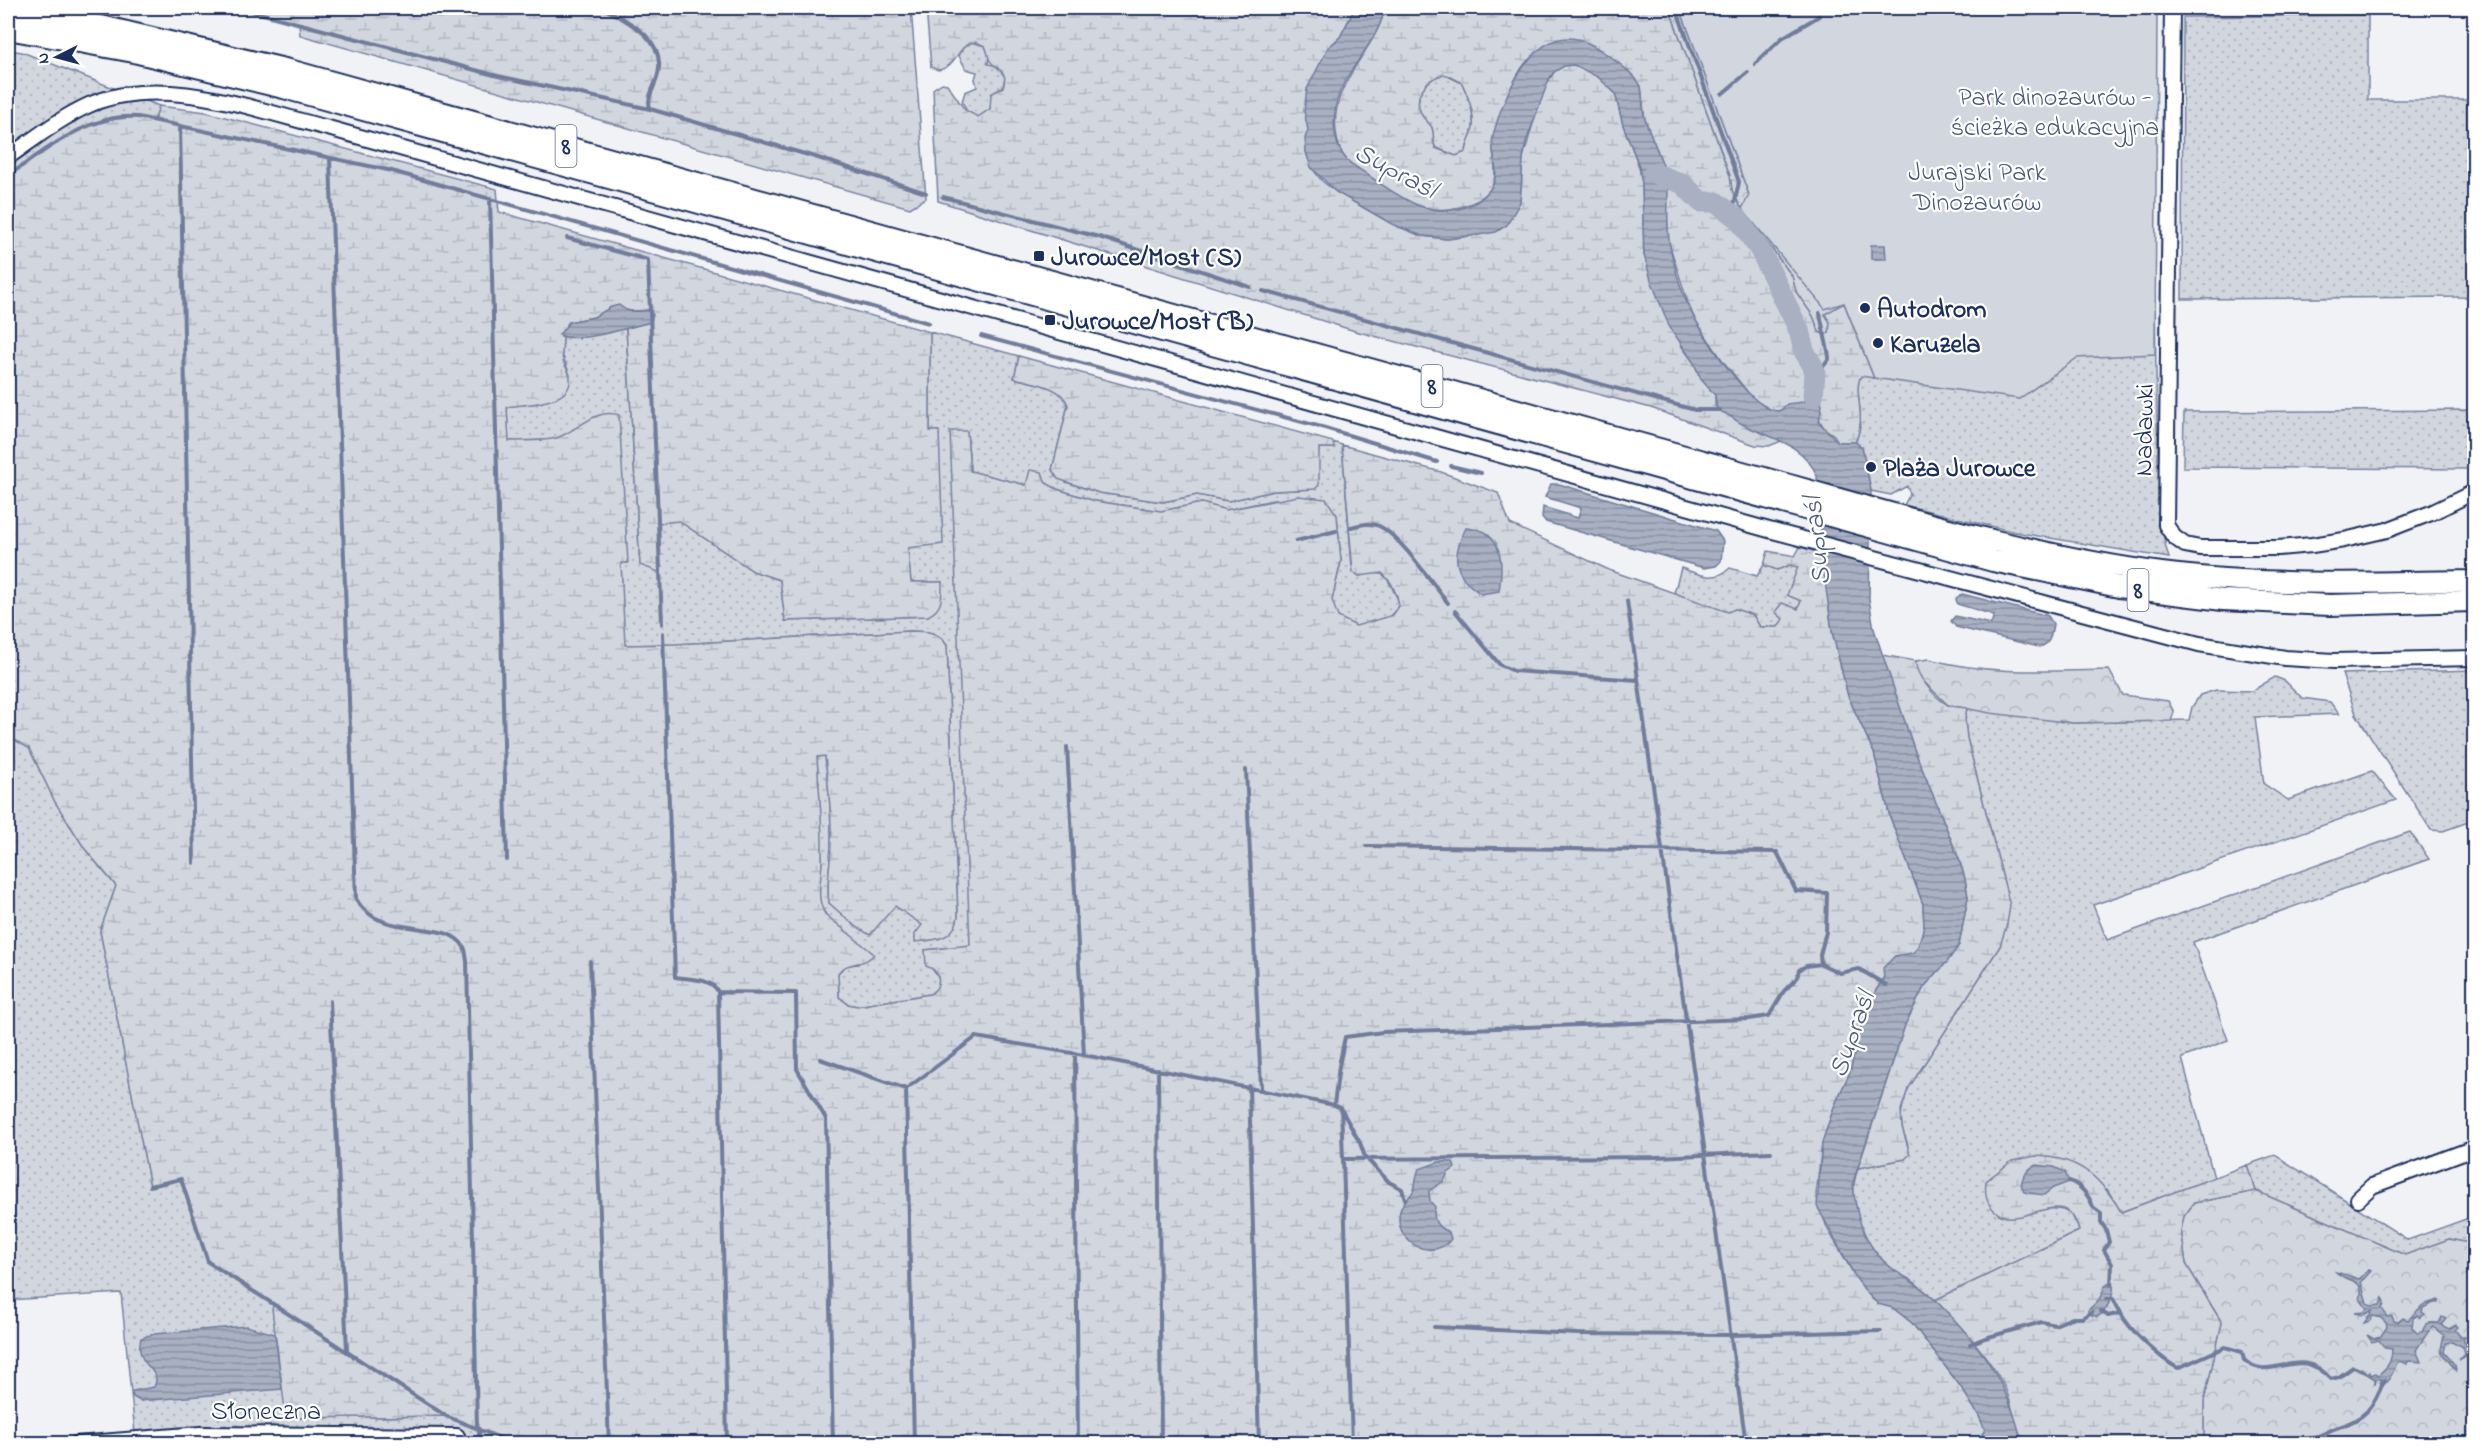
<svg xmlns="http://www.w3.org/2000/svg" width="2482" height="1451" font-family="'Indie Flower',sans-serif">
  <defs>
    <pattern id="grass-dots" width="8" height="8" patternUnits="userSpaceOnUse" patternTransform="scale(1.5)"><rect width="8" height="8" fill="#d2d6df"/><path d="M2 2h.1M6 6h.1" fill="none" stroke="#b4b8c2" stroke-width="1.8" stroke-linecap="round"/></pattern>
    <pattern id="forest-crowns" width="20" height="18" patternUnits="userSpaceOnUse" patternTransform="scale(1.5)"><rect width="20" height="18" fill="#d2d6df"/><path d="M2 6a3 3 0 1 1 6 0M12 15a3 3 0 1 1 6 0" fill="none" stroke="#b4b8c2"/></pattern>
    <pattern id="wetland-marsh" width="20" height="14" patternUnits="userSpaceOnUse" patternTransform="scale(1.5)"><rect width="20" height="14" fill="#d2d6df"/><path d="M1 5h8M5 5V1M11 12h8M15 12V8" fill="none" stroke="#b4b8c2"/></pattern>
    <pattern id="water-rules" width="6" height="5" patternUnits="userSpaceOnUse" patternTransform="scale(1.5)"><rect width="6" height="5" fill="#a8b0c2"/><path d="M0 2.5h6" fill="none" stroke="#8890a1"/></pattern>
  </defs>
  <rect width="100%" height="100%" fill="#f1f2f5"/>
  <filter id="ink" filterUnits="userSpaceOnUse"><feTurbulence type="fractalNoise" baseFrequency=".0167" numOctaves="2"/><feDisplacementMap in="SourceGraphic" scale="12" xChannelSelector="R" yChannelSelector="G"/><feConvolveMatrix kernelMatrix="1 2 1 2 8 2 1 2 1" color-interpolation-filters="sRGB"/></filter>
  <g filter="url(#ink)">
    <path fill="url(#grass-dots)" stroke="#76829e" stroke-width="1.5" d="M 1680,8 L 2155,266 C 2155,329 2156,391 2158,454 C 2160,488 2158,525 2169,558 L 2015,532 L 1904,505 L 1910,494 L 1907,486 L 1891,495 L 1871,491 L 1862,447 L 1855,442 C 1868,417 1852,392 1861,375 L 1873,378 L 1749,195 Z
      M 2368,15 L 2368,100 L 2467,100 L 2467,130 L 2474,137 L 2474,297 L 2182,299 L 2183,17 Z
      M 971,42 L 985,46 L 989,55 L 988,64 L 997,66 L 1005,77 L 1003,87 L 992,100 L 990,109 L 978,117 L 968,114 L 962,101 L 965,92 L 977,87 L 975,79 L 977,72 L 966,69 L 959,56 L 963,47 Z
      M 8,50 L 22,52 L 159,106 L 155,121 L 8,179 Z
      M 1444,74 L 1462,83 C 1468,96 1475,113 1473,128 C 1472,135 1467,143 1466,152 L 1456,156 L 1435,147 C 1433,141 1434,134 1432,128 C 1431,124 1426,121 1423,117 C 1411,97 1424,80 1444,74 Z
      M 626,328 L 640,565 L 659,522 L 679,521 L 753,571 L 780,580 L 785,621 L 928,616 L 942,582 L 911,582 L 907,547 L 942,544 L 938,431 L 930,431 L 930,332 L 1019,356 L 1014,378 C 1032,383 1061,385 1068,405 L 1052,470 L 1066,482 L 1099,493 L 1163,502 L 1197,495 L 1228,501 L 1274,491 L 1315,489 L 1319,448 L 1333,448 L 1333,442 L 1342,445 L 1352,567 L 1359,576 C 1381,572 1385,570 1394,592 C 1397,597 1399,600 1399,606 L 1389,617 L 1363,625 L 1356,626 L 1341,619 L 1335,614 L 1332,600 L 1341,562 L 1337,515 L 1325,499 L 1273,500 L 1226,510 L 1202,503 L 1161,511 L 1095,501 L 1057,489 L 1046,483 L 1026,485 L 970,471 L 967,431 L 970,946 L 925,950 L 931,967 L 939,979 L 937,988 L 930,994 L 857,1006 L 848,1004 L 839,997 L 838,973 L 847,965 L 858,964 L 821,907 L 819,895 L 822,860 L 817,757 L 825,756 C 828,784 832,813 831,842 C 831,862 826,882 829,903 L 895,906 L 923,925 L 955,927 L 958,916 L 947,645 C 939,631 926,631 910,631 L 676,644 L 624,645 L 621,563 L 627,563 L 560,437 L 550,440 L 508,441 L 507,406 L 541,403 L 570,375 L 562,354 L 563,337 L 608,333 Z
      M 2474,410 L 2474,469 L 2183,467 L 2184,412 Z
      M 1764,565 L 1777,570 L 1790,565 L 1798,567 C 1799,579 1806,602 1796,610 C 1789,617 1783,618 1778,627 L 1760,627 L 1753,615 L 1735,609 L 1728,613 L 1674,593 L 1681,568 C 1699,574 1714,583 1730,568 L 1757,576 Z
      M 2474,670 L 2474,820 L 2443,831 L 2431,830 L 2356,714 L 2342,674 Z
      M 2275,677 L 2285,681 L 2302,698 L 2330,702 L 2339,714 L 2255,717 L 2264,784 L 2288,800 L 2372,771 L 2396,800 L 2093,905 L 2107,940 L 2410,832 L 2429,859 L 2193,942 L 2228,1040 L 2182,1058 L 2214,1178 L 2121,1212 L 2107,1189 L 2036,1210 C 2058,1207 2073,1207 2079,1231 L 1935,1300 C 1928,1294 1921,1287 1914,1282 C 1907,1277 1900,1275 1894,1270 C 1864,1248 1845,1203 1858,1168 L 1905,1159 C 1911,1139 1906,1145 1902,1127 C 1899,1114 1904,1102 1908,1089 L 2000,946 L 2004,883 L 1967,738 L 1965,719 L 1967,708 L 2073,723 L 2189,720 L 2192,707 L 2200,695 L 2216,690 L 2252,691 Z
      M 8,736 L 29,748 L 55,802 L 85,849 L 116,886 L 100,931 L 150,1185 L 181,1179 L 208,1262 L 274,1304 L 287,1418 L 446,1416 L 479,1429 L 479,1443 L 136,1443 L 121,1293 L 8,1300 Z
      M 2275,1155 L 2408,1240 L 2474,1216 L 2474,1244 L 2449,1239 L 2405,1255 L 2256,1191 L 2247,1165 Z"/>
    <path fill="url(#forest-crowns)" stroke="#76829e" stroke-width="1.5" d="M 1669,8 L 1680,8 L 1749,195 L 1742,209 L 1844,303 L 1830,322 L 1829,333 L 1825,335 L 1819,332 L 1813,316 L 1796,292 L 1792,276 L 1740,206 L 1732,190 L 1730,176 Z
      M 2467,100 L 2474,100 L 2474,137 L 2467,130 Z
      M 1929,659 C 1987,675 2050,671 2109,670 L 2123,695 L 2168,701 L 2174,712 L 2171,721 L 2073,723 L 1990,713 L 1948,705 L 1918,676 L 1915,668 L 1916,661 Z
      M 2256,1191 L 2405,1255 L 2449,1239 L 2474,1244 L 2474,1443 L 2204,1443 L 2204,1401 L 2222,1323 L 2186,1264 L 2181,1230 L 2184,1216 L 2194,1203 Z"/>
    <path fill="url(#wetland-marsh)" stroke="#76829e" stroke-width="1.5" fill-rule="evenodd" d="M 239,8 L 911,8 L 926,198 L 910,208 L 300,35 L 299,24 Z
      M 926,8 L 1355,8 L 1340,37 L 1328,48 L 1322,60 L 1308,131 L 1306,152 L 1311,167 L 1322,181 L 1336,192 L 1392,224 L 1422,236 L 1447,239 L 1484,234 L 1520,202 L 1523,158 L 1543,89 L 1554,72 L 1564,65 L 1574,65 L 1585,69 L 1598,77 L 1615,93 L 1623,125 L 1639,166 L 1642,183 L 1644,255 L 1682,347 L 1694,363 L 1701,379 L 1715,395 L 1715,406 L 1784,440 L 1769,446 L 1755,445 L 1651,408 L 1355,331 L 938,201 L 933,89 L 942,83 L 947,84 L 965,110 L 978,117 L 990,109 L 991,94 L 1003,87 C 1009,71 998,71 990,61 C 988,58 988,51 985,46 L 976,42 C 957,43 957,68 938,70 L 931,67 Z
      M 1385,8 L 1669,8 L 1730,176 L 1732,190 L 1740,206 L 1792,276 L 1796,292 L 1813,316 L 1819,332 L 1825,335 L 1829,333 L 1830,322 L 1825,314 L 1844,303 L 1874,378 L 1861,376 C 1852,392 1868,417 1855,442 L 1838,442 L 1834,435 L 1824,428 L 1818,417 L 1803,402 L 1775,412 L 1754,400 L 1723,361 L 1695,320 L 1688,303 L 1668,240 L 1666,174 L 1645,120 L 1641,86 L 1592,45 C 1580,48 1539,54 1530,59 C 1517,67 1492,130 1493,145 C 1493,158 1497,168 1494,181 C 1491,191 1482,199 1472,203 C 1439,217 1412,207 1384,187 C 1373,178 1356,170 1347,160 C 1340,153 1337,141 1336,131 C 1330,81 1375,53 1385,8 ZM 1444,74 L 1462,83 C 1468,96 1475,113 1473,128 C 1472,135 1467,143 1466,152 L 1456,156 L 1435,148 C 1433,141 1434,134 1432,128 C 1431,124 1426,121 1423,117 C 1411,97 1424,80 1444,74 Z
      M 159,106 L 206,112 L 497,189 L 499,212 L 930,332 L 930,431 L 939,431 L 943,544 L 908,548 L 911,582 L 942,582 C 942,597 943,609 928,616 L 785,621 L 780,580 L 753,571 L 679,521 L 659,523 L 661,573 L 640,565 L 626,328 L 651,322 L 649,310 L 602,313 L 594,317 L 569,322 L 560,335 L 563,337 C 563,345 561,353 563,361 C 565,367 570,372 570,378 C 573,405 524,404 507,407 L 509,441 C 524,440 541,442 556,438 C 577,432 595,407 619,415 L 628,563 L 621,563 L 625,645 L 676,644 L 910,631 C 926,631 939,631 947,646 L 958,916 C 955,940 935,940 915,942 L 915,934 L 922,925 L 895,906 L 870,935 L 855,926 L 829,903 C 826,882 831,862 831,842 C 832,813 828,785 825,756 L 817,757 C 819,791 823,826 822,860 C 822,878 815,897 825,914 L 874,954 C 865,967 847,960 838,973 L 839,997 L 848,1004 L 857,1006 L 930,994 C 943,986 941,971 926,966 L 925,950 L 970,945 L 950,431 L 967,431 L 970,471 L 1026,485 L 1030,470 L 1042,472 L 1046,483 L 1057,489 L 1095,501 L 1161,511 L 1202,503 L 1226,510 L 1298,496 L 1326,499 L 1337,515 L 1341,561 L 1332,600 L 1338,617 L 1356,626 L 1393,615 L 1399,606 L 1397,596 L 1391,583 L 1382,573 L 1359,576 L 1353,572 L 1342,445 L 1441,472 L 1498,493 L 1510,524 L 1609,570 L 1728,612 L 1735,609 L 1753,615 L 1760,627 L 1778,627 L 1783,619 L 1775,612 L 1782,603 L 1798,609 L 1801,601 L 1787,595 L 1798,567 L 1790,565 L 1777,570 L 1764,565 L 1768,551 L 1795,556 L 1800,547 L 1823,554 L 1832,631 L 1848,696 L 1874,753 L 1890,817 L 1923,904 L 1924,927 L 1918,947 L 1913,953 L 1895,956 L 1864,1014 L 1850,1072 L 1834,1107 L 1822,1143 L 1816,1195 L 1827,1228 L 1856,1278 L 1873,1300 L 1893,1308 L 1912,1323 L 1961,1387 L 1979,1416 L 1985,1430 L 1982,1435 L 1988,1443 L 479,1444 L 479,1429 L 446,1416 L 286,1418 L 272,1309 L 274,1304 L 208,1262 L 181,1179 L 150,1186 L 100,931 L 116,886 L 85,849 L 55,802 L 29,748 L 8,736 L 8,176 C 35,157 89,117 122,116 C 133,115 144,119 154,121 Z
      M 1019,356 L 1333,442 L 1334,448 L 1319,448 L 1319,485 L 1315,489 L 1274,491 L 1228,501 L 1197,495 L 1163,502 L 1099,493 L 1058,479 L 1052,470 L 1068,405 C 1061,385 1032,383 1014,378 Z
      M 1882,655 L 1916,661 C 1914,674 1936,699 1948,705 C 1953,707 1961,707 1967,708 L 1965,719 L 1967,738 L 2010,906 L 2007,924 L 2000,946 L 1908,1089 L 1901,1110 L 1902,1127 L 1910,1154 L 1905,1159 L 1858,1168 L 1905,1025 L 1924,987 L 1947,962 L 1959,945 L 1968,897 L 1965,879 L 1959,859 L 1914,749 Z
      M 2035,1156 C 2078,1157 2100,1176 2121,1212 L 2247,1165 L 2256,1191 L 2194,1203 L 2184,1216 L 2181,1230 L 2186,1264 L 2222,1323 L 2204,1401 L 2204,1443 L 2021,1443 C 2016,1426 2013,1407 2006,1390 C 1990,1356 1961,1327 1935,1300 L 2079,1231 C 2068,1186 2030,1221 2008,1217 C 2000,1216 1997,1213 1992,1208 C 1985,1200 1985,1191 1986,1181 L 2012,1161 Z"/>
    <path fill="#d2d6df" stroke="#76829e" stroke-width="1.5" d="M 1680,8 L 2157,8 L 2155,354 L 2077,358 L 2019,399 L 1874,378 L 1844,303 L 1825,309 L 1742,209 L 1749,195 Z"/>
    <path fill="url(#water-rules)" stroke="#707c9a" stroke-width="1.5" d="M 1355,8 L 1385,8 C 1379,37 1358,57 1344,83 C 1332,105 1329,140 1347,160 C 1351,165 1360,169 1365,173 C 1382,185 1397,196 1415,204 C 1438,214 1469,213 1487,193 C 1505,174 1489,155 1493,137 C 1501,99 1535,20 1586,42 C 1599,48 1637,74 1641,87 C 1643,98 1642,108 1645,119 C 1651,137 1660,155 1666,174 L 1671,180 L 1668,186 C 1668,209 1666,233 1672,255 C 1677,277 1684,300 1695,319 C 1708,341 1753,414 1780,411 L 1787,404 L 1803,402 L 1810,384 L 1812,371 L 1816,368 L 1819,370 L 1817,392 L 1822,405 L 1819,422 L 1838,442 L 1855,442 L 1862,447 L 1871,491 L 1869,599 L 1874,629 L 1914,749 L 1959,859 L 1965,879 L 1968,897 L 1959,945 L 1947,962 L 1924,987 L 1905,1025 L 1853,1182 C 1855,1216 1866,1250 1894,1270 C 1909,1280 1923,1288 1935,1300 C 1980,1344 2008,1382 2022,1443 L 1988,1443 L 1982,1434 L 1985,1430 L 1979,1416 L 1961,1387 L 1912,1323 L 1893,1308 L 1878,1304 L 1867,1293 L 1856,1278 L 1817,1206 L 1822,1143 L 1834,1107 L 1850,1072 L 1864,1014 L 1876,990 L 1884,979 L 1883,968 L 1895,956 L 1913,953 L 1918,947 L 1924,927 L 1923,904 L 1890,817 L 1874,753 L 1848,696 L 1832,631 L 1824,574 L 1817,476 C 1804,444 1773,439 1746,426 C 1735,421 1728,413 1717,410 L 1715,395 L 1701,379 L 1694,363 L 1669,326 L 1651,280 L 1644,255 L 1642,183 L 1639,166 L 1623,125 L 1615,93 L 1598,77 L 1574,65 L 1564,66 L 1554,72 L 1549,79 L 1526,142 L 1523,158 L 1520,202 L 1507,225 L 1496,232 L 1484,234 L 1447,239 L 1422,236 L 1392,224 L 1336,192 L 1311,167 L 1306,152 L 1305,138 L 1308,130 L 1304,111 L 1307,89 L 1328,48 L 1340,37 Z
      M 1871,245 L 1885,245 L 1886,259 L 1871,259 Z
      M 619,305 C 629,314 636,311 649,310 L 653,315 L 651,322 C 628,327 581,344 559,335 L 569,322 L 594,317 L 611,307 Z
      M 1551,484 L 1559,484 L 1716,531 L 1723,541 L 1721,561 L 1716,566 L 1704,568 L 1546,522 L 1542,517 L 1543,507 L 1578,518 L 1581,508 L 1545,497 Z
      M 1466,528 C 1472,529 1481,529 1485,532 C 1504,543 1502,573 1499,591 L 1481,594 C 1453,575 1451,556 1466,528 Z
      M 1962,594 L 2048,616 L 2053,624 C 2051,634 2051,645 2039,647 L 1956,627 L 1951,621 L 1955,616 L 1991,624 L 1994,615 L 1957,604 L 1956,598 Z
      M 1439,1162 L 1453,1162 L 1455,1168 L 1448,1173 L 1444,1181 L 1429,1191 L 1430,1201 L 1435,1207 C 1432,1221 1437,1227 1449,1232 L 1451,1239 C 1433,1262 1397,1244 1399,1216 C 1400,1204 1407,1200 1413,1192 C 1416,1187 1415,1177 1419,1169 Z
      M 2036,1165 L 2054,1167 L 2065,1172 L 2069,1182 L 2053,1188 L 2044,1195 L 2024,1192 C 2017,1182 2026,1170 2036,1165 Z
      M 2369,1270 L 2371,1271 L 2361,1282 L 2367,1303 L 2371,1306 L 2380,1305 L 2383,1297 L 2384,1305 L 2382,1308 L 2387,1317 L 2392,1316 L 2394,1321 L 2398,1322 L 2403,1318 L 2408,1320 L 2423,1305 L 2438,1300 L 2438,1303 L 2433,1303 L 2423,1308 L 2422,1312 L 2425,1314 L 2420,1318 L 2418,1315 L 2413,1318 L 2412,1328 L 2417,1333 L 2422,1332 C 2427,1320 2429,1323 2439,1323 L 2442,1317 L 2446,1319 L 2441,1325 L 2449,1329 L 2456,1325 L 2458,1327 L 2455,1330 L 2461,1337 L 2465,1337 L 2463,1342 L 2474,1354 L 2467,1355 L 2459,1360 L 2464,1354 L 2462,1347 L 2452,1341 L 2446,1343 L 2444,1352 L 2455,1365 L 2456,1370 L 2442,1354 L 2441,1349 L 2444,1335 L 2434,1327 L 2428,1332 L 2416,1350 L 2421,1362 L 2408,1361 L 2407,1364 L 2399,1361 C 2394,1366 2395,1369 2392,1374 C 2388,1382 2383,1384 2380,1391 L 2381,1379 L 2376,1379 L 2375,1385 L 2375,1379 L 2359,1369 L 2362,1368 L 2368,1373 L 2370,1371 L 2371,1375 L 2376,1373 L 2378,1375 C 2387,1368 2392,1362 2392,1349 L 2385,1348 L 2379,1340 L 2372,1342 L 2367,1335 L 2374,1339 L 2380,1337 L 2387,1327 L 2386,1323 L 2381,1318 L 2372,1316 L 2370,1321 L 2364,1323 L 2373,1310 L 2363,1315 L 2354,1313 L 2364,1312 L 2367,1309 L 2360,1299 C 2366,1277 2345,1282 2336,1272 L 2359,1279 Z
      M 2112,1282 C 2117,1292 2106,1312 2097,1317 L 2088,1313 L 2088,1310 C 2098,1302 2101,1298 2105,1286 Z
      M 246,1326 L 275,1334 L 282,1389 L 140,1401 L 133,1397 L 132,1391 L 154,1387 C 164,1369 133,1366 141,1338 L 154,1334 Z"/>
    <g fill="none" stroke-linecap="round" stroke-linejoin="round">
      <path stroke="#707c9a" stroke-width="4" d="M 240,8 L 498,76 L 650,109
        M 603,8 C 630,22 669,41 657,78 C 653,90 647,97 650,109 L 815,157 L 926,193
        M 1676,8 L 1739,182 L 1732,214
        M 1755,64 L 1782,38 L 1819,16
        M 1722,94 L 1748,72
        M 180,127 L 194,863
        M 330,159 L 356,899 C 380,942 446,916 464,947 C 466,950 466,957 467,961 L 477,1428
        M 8,176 C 45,150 90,113 138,117 L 388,170 L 929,323
        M 943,197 L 1099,237 L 1250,287
        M 490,198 L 507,860
        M 567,238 L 648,260 L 662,624
        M 1263,291 L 1695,410 L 1720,410
        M 981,336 L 1325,428 L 1437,462
        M 1816,373 C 1820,369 1827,363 1829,359 C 1830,356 1821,322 1820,313
        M 1451,466 L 1481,473
        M 1351,527 C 1360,525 1369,522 1379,526 C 1399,535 1433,584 1448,603
        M 1296,541 L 1336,531
        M 1627,601 L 1746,1444
        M 1455,611 L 1500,665 L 1514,671 L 1638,680
        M 663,633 L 675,977 C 689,979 712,978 718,992 L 727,1444
        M 1067,747 L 1084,1055
        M 1246,770 L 1261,1088
        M 1366,846 L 1777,852 L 1796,891 L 1827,893 L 1826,932 L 1820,955 L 1821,964 L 1840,973 L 1859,969 L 1886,985
        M 590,961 L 609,1444
        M 718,992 L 796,993 L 797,1069 L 826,1119 L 833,1444
        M 330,1001 L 347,1350
        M 1075,1053 L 1078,1444
        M 820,1059 L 906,1089 L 914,1444
        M 1158,1069 L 1161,1444
        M 1249,1086 L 1259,1444
        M 906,1089 L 976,1037 L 1084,1055 L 1334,1105 L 1341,1108 L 1343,1159 L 1655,1157 L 1771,1152
        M 1334,1105 L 1339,1066 L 1345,1037 L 1383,1032 L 1749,1019 L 1769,1016 L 1784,991 L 1797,978 L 1799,970 L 1806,966 L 1821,964
        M 1341,1109 L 1360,1143 L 1365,1157 L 1389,1182 L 1402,1189 L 1405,1199
        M 1343,1159 L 1352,1444
        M 2069,1181 C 2080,1184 2090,1197 2093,1207 L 2101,1213 L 2101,1222 L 2106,1230 L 2109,1242 L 2104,1250 L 2112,1264 L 2111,1285
        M 150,1186 L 181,1179 L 208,1262 L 446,1416 L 515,1444
        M 2106,1299 L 2113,1299 L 2121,1313
        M 2101,1311 L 2108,1316 L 2121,1313 C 2127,1328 2163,1361 2178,1368 L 2225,1347 L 2242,1352 L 2244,1360 C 2272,1385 2297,1342 2331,1379 L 2339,1377 L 2353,1367 L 2363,1371
        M 1434,1327 L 1578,1334 L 1730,1335 L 1881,1331
        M 1970,1344 L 1985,1338 L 2042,1322 L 2055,1325 L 2072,1318 L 2082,1318 L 2092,1312
        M 479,1429 L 479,1439
        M 2307,1444 L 2313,1437 C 2323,1436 2327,1431 2336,1428 C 2365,1419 2373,1409 2384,1380"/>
      <path stroke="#a8b0c2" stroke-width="21" d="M 1654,173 L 1683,184 L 1701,202 L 1716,202 L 1738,219 L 1760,250 L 1782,295 L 1799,330 L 1804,351 L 1813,366 L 1815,373 L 1813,396"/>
      <defs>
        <path id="minor" d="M 2172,8 L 2166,525 L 2174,537 L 2185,545 L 2200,548 L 2278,548 L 2312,545 L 2344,540 L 2387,530 L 2431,513 L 2474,492
          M 8,157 C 34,139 60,118 89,105 C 162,73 255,110 328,128 L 1769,530 L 2199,644 L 2285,658 L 2334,661 L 2474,658
          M 2358,1199 L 2372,1186 L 2474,1148
          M 76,1444 L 200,1434 L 457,1436"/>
        <path id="highway" d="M 8,10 L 101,26 L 289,70 L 1764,478 C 1895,514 2026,555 2161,573 C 2265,586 2370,583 2474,581
          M 8,29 L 134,52 L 284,88 L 1993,561 L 2119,587 L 2223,600 L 2330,605 L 2474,601"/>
      </defs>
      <use href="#minor" stroke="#1b2f5e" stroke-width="18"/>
      <use href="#highway" stroke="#1b2f5e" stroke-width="24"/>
      <use href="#minor" stroke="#fff" stroke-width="14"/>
      <use href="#highway" stroke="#fff" stroke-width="20"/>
    </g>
  </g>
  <g fill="#1b2f5e" stroke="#fff" stroke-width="2">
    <rect x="1033" y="250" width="12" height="12" rx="3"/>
    <circle cx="1865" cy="308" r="6"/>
    <rect x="1044" y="314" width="12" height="12" rx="3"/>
    <circle cx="1878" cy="343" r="6"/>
    <circle cx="1871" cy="467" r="6"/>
  </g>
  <g text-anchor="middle" stroke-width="4.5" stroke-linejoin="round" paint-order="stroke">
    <g fill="#fff" stroke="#5f6d8e" stroke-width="1.5">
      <rect x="555.5" y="125" width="21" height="42" rx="4.5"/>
      <rect x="1421.5" y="365" width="21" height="42" rx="4.5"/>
      <rect x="2127.5" y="569" width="21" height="42" rx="4.5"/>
    </g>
    <g font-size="24" font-weight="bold" fill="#1b2f5e">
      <text x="566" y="154">8</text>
      <text x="1432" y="394">8</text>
      <text x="2138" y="598">8</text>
    </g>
    <g font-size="26" fill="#49597e" stroke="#fff">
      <text x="2055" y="105">Park dinozaurów -<tspan x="2055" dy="30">ścieżka edukacyjna</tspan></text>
      <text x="1977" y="180">Jurajski Park<tspan x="1977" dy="30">Dinozaurów</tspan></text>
    </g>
    <g font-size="26" font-weight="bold" fill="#1b2f5e" stroke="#fff" text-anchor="start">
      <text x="1051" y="265">Jurowce/Most (S)</text>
      <text x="1877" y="317">Autodrom</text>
      <text x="1062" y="329">Jurowce/Most (B)</text>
      <text x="1890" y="352">Karuzela</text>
      <text x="1883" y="476">Plaża Jurowce</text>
    </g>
    <g font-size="26" fill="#1b2f5e" stroke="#fff">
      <text transform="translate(2143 430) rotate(-89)" y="9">Nadawki</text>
      <text x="266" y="1419">Słoneczna</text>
    </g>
    <g font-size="27" font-style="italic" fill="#4c5c81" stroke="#fff">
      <text transform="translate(1396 170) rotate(28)" y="9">Supraśl</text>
      <text transform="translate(1816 541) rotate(-96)" y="9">Supraśl</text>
      <text transform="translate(1851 1034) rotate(-70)" y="9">Supraśl</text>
    </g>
  </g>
  <rect width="2482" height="1451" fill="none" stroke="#fff" stroke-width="30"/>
  <rect x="15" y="15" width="2452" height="1421" fill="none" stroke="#1b2f5e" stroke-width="2" filter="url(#ink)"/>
  <g transform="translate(57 57) rotate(264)" stroke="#ffffff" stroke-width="4.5" paint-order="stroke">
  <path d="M0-4.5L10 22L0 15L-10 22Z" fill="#1b2f5e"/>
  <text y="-9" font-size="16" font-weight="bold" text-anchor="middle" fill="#1b2f5e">N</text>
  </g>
</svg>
